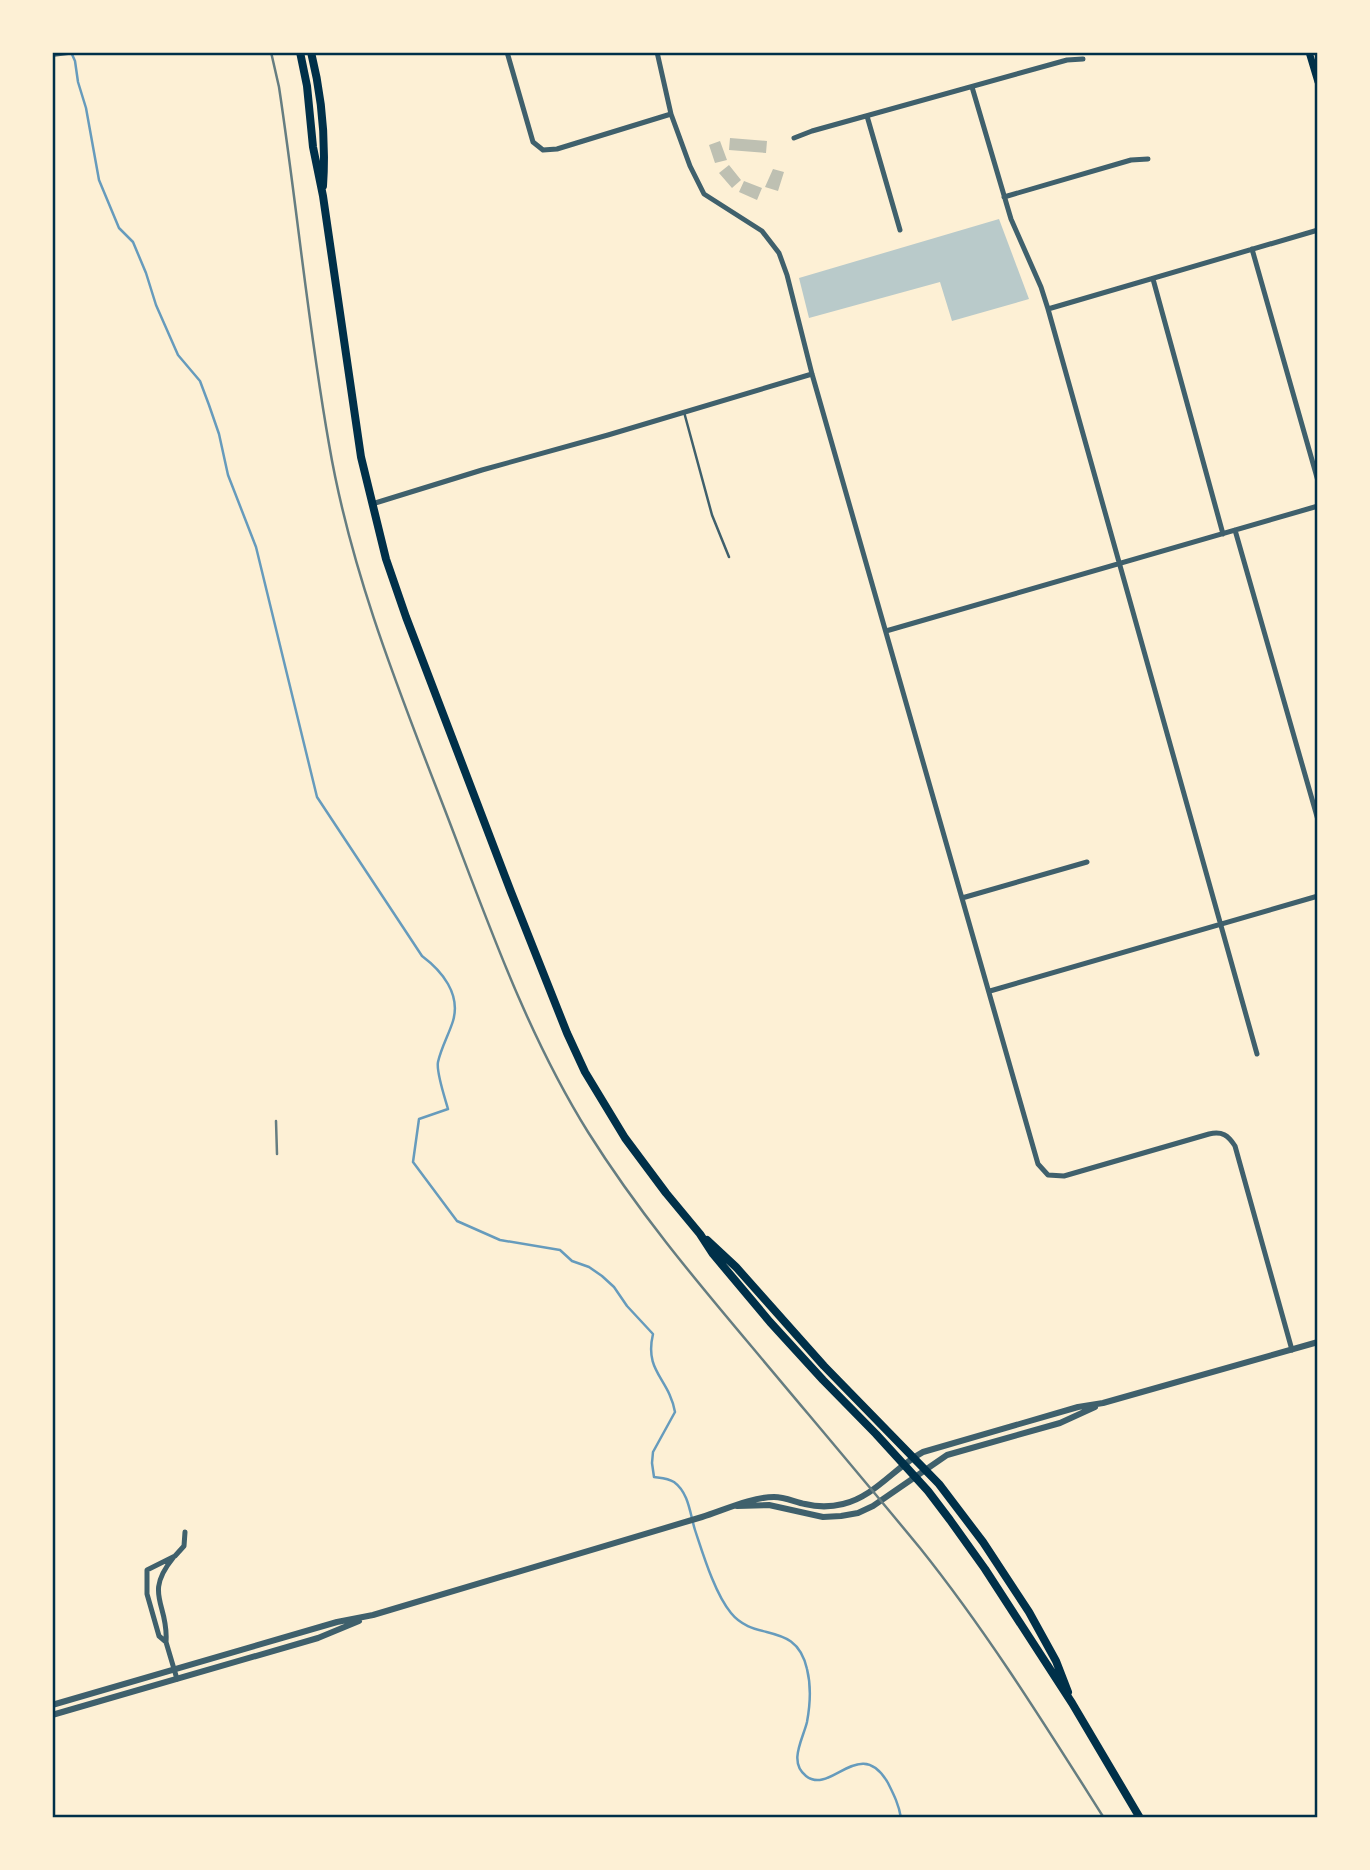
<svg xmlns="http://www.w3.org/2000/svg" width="1370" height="1870" font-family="'PT Sans Narrow',sans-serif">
  <rect width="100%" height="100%" fill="#fdf0d5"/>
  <path fill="#b9caca" d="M 999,219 L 1029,299 L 952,321 L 940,282 L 809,318 L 799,278 Z"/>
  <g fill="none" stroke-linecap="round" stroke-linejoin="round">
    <path stroke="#669bbc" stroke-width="2.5" d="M 71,52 L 75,61 L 78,82 L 86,108 L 99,180 L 119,228 L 133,242 L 146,273 L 156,305 L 178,355 L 200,381 L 209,405 L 219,434 L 228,475 L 256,547 L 317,797 L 422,956 C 442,971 461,994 453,1021 C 449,1034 441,1048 438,1062 C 436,1072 445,1098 448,1109 L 419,1119 L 413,1162 L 457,1221 L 500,1240 L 560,1250 L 572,1261 L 589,1267 L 602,1276 L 614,1287 L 627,1306 L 653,1334 C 644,1372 669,1378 675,1412 L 653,1452 L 652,1463 L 654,1477 C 662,1478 668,1478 674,1482 C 689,1493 690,1514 695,1530 C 703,1554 715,1594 731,1613 C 755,1643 796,1620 807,1669 C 811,1685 810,1706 807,1722 C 803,1739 788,1762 806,1776 C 831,1796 860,1734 888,1783 C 894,1795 899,1805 901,1818"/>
  </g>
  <path fill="#bec0b2" d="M 730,138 L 767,141 L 766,153 L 729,150 Z
    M 720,141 L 727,160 L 715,163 L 709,145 Z
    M 729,165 L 741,180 L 732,188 L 719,173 Z
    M 773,169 L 784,172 L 778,191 L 765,187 Z
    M 744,181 L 762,188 L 757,200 L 739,192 Z"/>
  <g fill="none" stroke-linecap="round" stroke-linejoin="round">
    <path stroke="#3f606c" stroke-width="2.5" d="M 684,412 L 712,515 L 729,557"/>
    <path stroke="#3f606c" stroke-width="5" d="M 507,52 L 533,142 L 543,150 L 557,149 L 671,114
      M 657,52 L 671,114 L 690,166 L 704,194 L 762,231 L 779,253 L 787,275 L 812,374 L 1038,1164 L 1048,1175 L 1064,1176 L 1209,1134 C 1222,1131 1228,1135 1235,1146 L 1292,1350
      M 972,87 L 1011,219 L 1041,287 L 1048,309 L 1257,1054
      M 867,116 L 900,230
      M 794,138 L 812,131 L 1067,60 L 1083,59
      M 1004,197 L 1131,160 L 1148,159
      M 1252,249 L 1318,481
      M 1153,279 L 1223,534
      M 1048,309 L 1318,230
      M 372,504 L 482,470 L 608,435 L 812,374
      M 1235,530 L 1318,820
      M 886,631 L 1318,506
      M 962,898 L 1087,862
      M 990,991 L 1318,896
      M 166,1642 C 169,1604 143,1595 173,1558
      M 177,1679 L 166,1642 L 159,1636 L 147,1594 L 147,1570 L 175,1556 L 184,1546 L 185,1532"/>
    <path stroke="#3f606c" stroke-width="6" d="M 52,54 L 68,52
      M 737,1506 L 769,1505 L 823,1517 L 841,1516 L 858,1513 L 873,1506 L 947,1455 L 1060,1423 L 1095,1407
      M 52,1705 L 337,1622 L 373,1615 L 702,1517 C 724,1510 752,1497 774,1497 C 785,1497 795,1502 805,1504 C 817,1507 831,1507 843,1504 C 874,1497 895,1467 923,1452 L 1078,1407 L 1103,1403 L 1318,1342
      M 52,1715 L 318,1638 L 359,1621"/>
    <path stroke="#003049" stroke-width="7" d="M 1309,52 L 1318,82"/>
    <path stroke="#003049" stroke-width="8" d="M 300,52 L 307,86 L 313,147 L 323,196 L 361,457 L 386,559 L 406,617 L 511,892 L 567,1033 L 585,1072 L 625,1138 L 666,1193 L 700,1234 L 713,1254 L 770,1322 L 823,1380 L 876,1434 L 928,1491 L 950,1520 L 985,1569 L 1072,1703 L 1140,1818
      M 311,52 C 322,96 326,141 323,186
      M 707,1240 L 736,1267 L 824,1366 L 939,1484 L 983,1542 L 1029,1612 L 1056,1661 L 1068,1692"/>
    <path stroke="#657d81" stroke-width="2.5" d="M 271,52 L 279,87 C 297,206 308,326 329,444 C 351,574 401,696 448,818 C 489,925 527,1034 588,1132 C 637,1210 693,1277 752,1347 C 808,1414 864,1480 920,1548 C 988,1633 1045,1725 1104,1818
      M 276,1121 L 277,1154"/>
  </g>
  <rect width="1370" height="1870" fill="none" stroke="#fdf0d5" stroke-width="108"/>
  <rect x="54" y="54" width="1262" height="1762" fill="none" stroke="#003049" stroke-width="2.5"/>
</svg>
